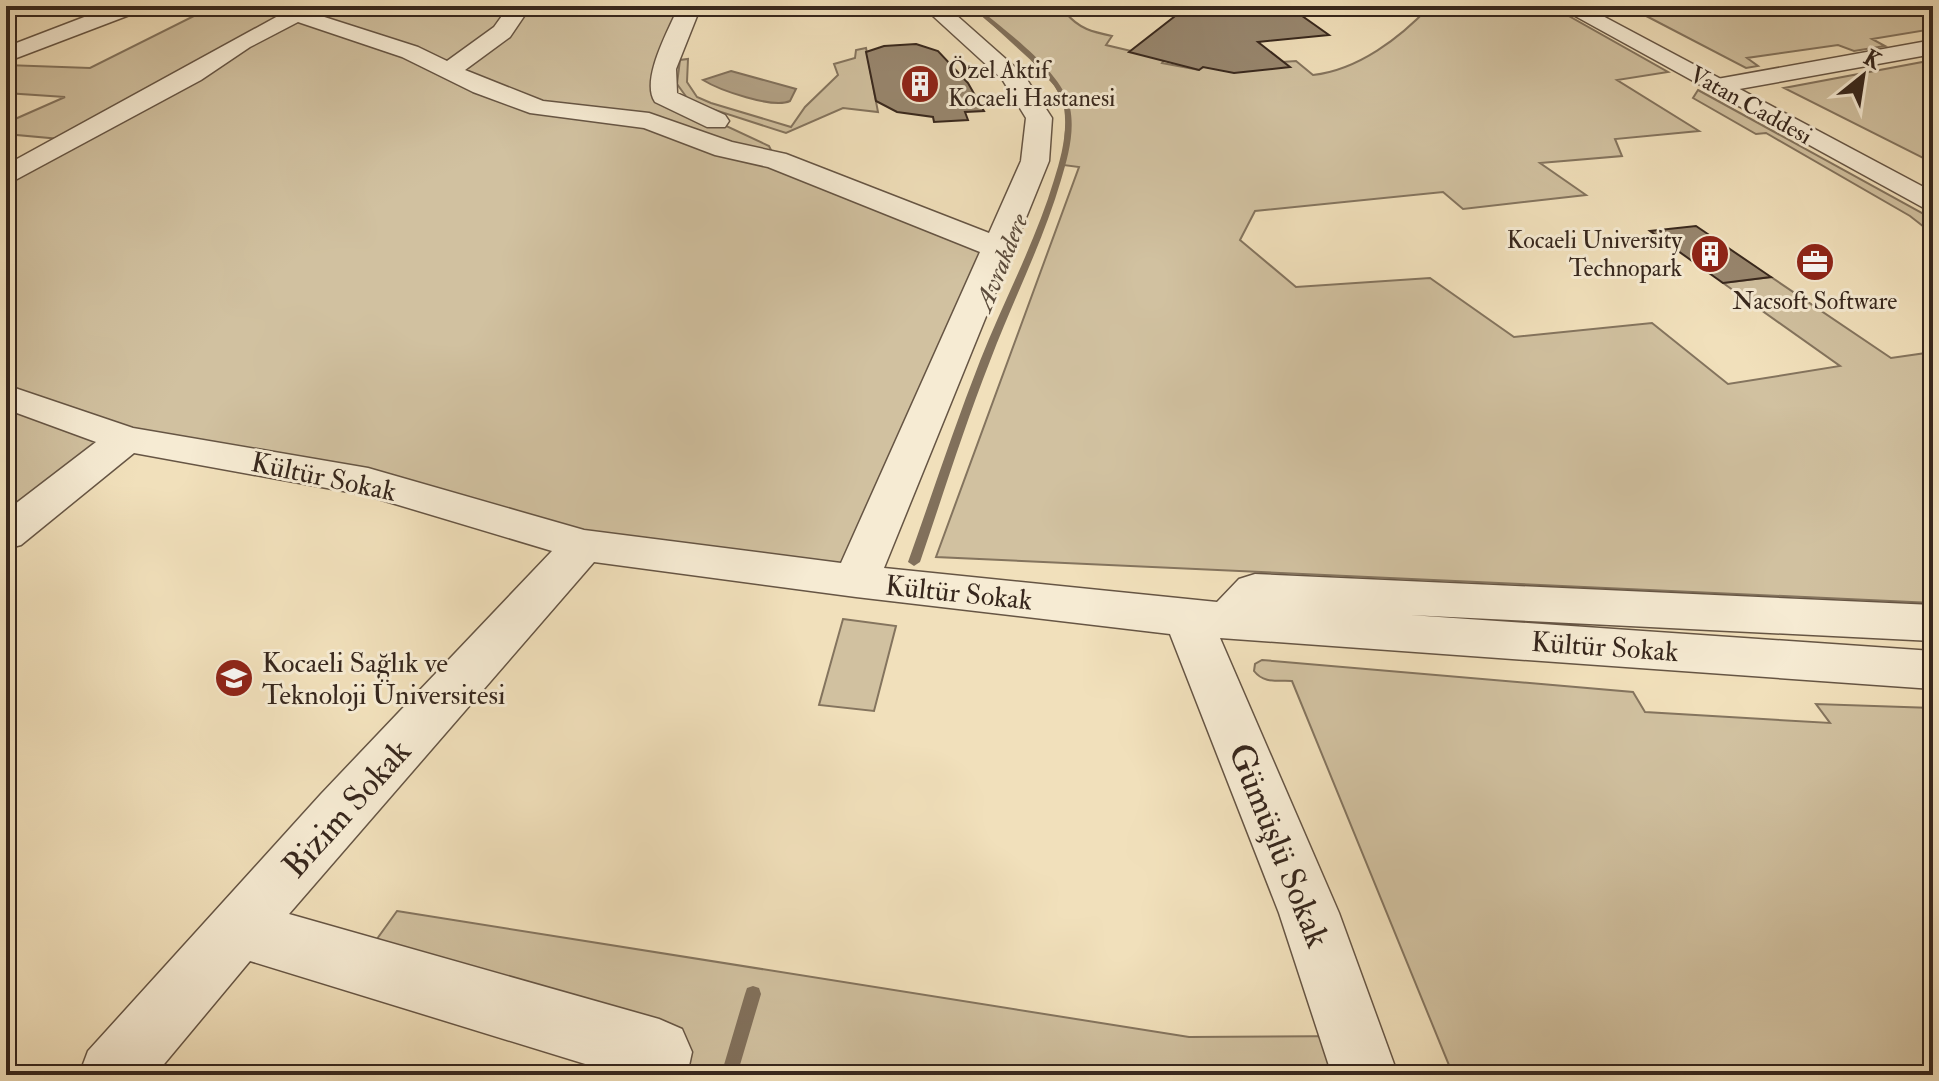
<svg xmlns="http://www.w3.org/2000/svg" width="1939" height="1081" font-family="'IM FELL Double Pica',serif">
  <rect width="100%" height="100%" fill="#f1e0bb"/>
  <filter id="stains"><feTurbulence type="fractalNoise" baseFrequency=".0025" numOctaves="4"/><feColorMatrix values="0 0 0 0 .2 0 0 0 0 .09 0 0 0 0 .02 0 0 0 .5 -.17"/></filter>
  <radialGradient id="worn" r=".72"><stop offset=".6" stop-color="#630" stop-opacity="0"/><stop offset="1" stop-color="#630" stop-opacity=".3"/></radialGradient>
  <path fill="#d1c1a0" stroke="#84745e" stroke-width="2" d="M 164,6 L 690,6 L 664,97 L 769,146 L 776,160 L 997,248 L 856,581 L 584,545 L 126,439 L 6,534 L 6,176 L 71,140 L 6,134 L 6,123 L 65,97 L 6,93 L 6,65 L 90,68 L 202,12 Z
    M 973,6 L 1040,6 L 1050,13 L 1066,13 C 1079,29 1093,32 1112,36 L 1106,45 L 1165,59 L 1162,63 L 1199,70 L 1203,67 L 1296,61 L 1313,75 C 1358,70 1400,38 1430,6 L 1551,6 L 1668,72 L 1617,80 L 1699,131 L 1615,139 L 1622,156 L 1540,163 L 1586,195 L 1463,209 L 1443,192 L 1255,211 L 1240,240 L 1296,287 L 1430,278 L 1514,337 L 1652,323 L 1728,384 L 1840,366 L 1723,283 L 1771,277 L 1891,358 L 1933,352 L 1933,603 L 936,557 L 1079,167 L 1063,165 L 1068,107 L 1055,85 L 1031,59 Z
    M 1627,6 L 1910,6 L 1933,15 L 1933,29 L 1872,39 L 1885,46 L 1854,51 L 1838,45 L 1747,58 L 1758,66 L 1746,68 Z
    M 866,48 L 878,112 L 843,108 L 786,133 L 690,102 L 677,84 L 680,60 L 688,59 L 687,82 L 697,97 L 711,103 L 791,127 L 805,107 L 838,75 L 834,64 L 855,58 L 856,50 Z
    M 1933,60 L 1933,163 L 1784,88 Z
    M 1698,90 L 1933,219 L 1933,234 L 1910,216 L 1766,133 L 1756,134 L 1693,98 Z
    M 843,619 L 896,626 L 874,711 L 819,705 Z
    M 1262,660 L 1633,692 L 1645,712 L 1830,723 L 1816,704 L 1933,708 L 1933,1075 L 1453,1075 L 1292,681 C 1278,680 1264,684 1254,671 L 1255,664 Z
    M 397,911 L 1189,1037 L 1352,1036 L 1365,1075 L 670,1075 L 359,964 Z"/>
  <path fill="#b2a185" stroke="#81705b" stroke-width="2" d="M 731,71 L 796,89 L 790,101 C 773,109 719,90 703,80 Z"/>
  <g fill="none" stroke-linecap="round" stroke-linejoin="round">
    <path fill="#81705b" fill-rule="evenodd" d="M 970,6 L 976,6 C 1003,29 1063,72 1070,108 C 1075,131 1068,157 1061,180 C 1043,242 1013,300 990,361 C 964,427 943,495 920,562 L 914,566 L 908,562 C 932,495 954,427 980,361 C 1004,300 1035,243 1054,180 C 1061,158 1068,132 1064,108 C 1057,71 997,31 970,6 Z
      M 753,986 L 759,988 L 761,994 L 737,1075 L 721,1075 L 745,994 L 747,988 Z"/>
  </g>
  <path fill="#98876f" stroke="#37271d" stroke-width="2" d="M 1188,6 L 1288,6 L 1329,35 L 1258,42 L 1290,67 L 1234,73 L 1203,67 L 1199,70 L 1129,52 Z
    M 916,44 L 938,51 L 968,83 L 984,111 L 965,112 L 968,120 L 934,122 L 933,117 L 897,112 L 876,101 L 866,52 L 884,46 Z
    M 1696,226 L 1771,277 L 1723,283 L 1650,231 Z"/>
  <g fill="none" stroke-linecap="round" stroke-linejoin="round">
    <defs>
      <path id="minor" d="M 113,6 L 143,6 L 140,11 L 6,62 L 6,47 Z
        M 259,6 L 322,6 L 315,14 L 418,47 L 447,61 L 494,27 L 509,6 L 531,6 L 510,37 L 465,70 L 543,101 L 649,113 L 732,142 L 786,154 L 989,233 L 1021,161 L 1026,118 L 1002,79 L 922,6 L 946,6 L 1024,75 L 1052,118 L 1049,161 L 884,568 L 1217,602 L 1239,579 L 1255,574 L 1933,605 L 1933,641 L 1410,615 L 1933,651 L 1933,689 L 1220,638 L 1339,913 L 1398,1075 L 1332,1075 L 1279,913 L 1170,634 L 856,597 L 594,562 L 289,914 L 659,1019 L 682,1029 L 692,1052 L 687,1075 L 621,1075 L 250,961 L 155,1075 L 79,1075 L 88,1051 L 321,794 L 552,551 L 365,495 L 134,453 L 21,545 L 6,549 L 6,511 L 96,442 L 6,409 L 6,385 L 133,428 L 368,468 L 584,530 L 841,563 L 980,252 L 768,167 L 715,155 L 644,128 L 530,113 L 473,92 L 402,57 L 298,22 L 250,47 L 201,80 L 6,185 L 6,165 L 278,16 Z
        M 679,6 L 701,6 L 676,69 L 677,93 L 725,115 L 729,121 L 725,127 L 707,127 L 655,102 C 640,80 669,29 679,6 Z
        M 1914,6 L 1933,6 L 1933,15 Z
        M 1933,40 L 1933,54 L 1717,93 L 1705,86 L 1717,79 Z"/>
      <path id="tertiary" d="M 1557,6 L 1584,6 L 1933,192 L 1933,213 Z"/>
    </defs>
    <use href="#minor" stroke="#654" stroke-width="3"/>
    <use href="#tertiary" stroke="#654" stroke-width="3"/>
    <use href="#minor" fill="#f6ebd3" fill-rule="evenodd"/>
    <use href="#tertiary" fill="#f6ebd3" fill-rule="evenodd"/>
  </g>
  <defs>
    <symbol id="building-disc" viewBox="-11 -11 22 22"><circle r="9.5" fill="#8f2418" stroke="#f6ebd3"/><path d="M-4-6H4V6H1V3H-1V6H-4ZM-2.5-4.3h1.7v1.8h-1.7ZM.8-4.3h1.7v1.8H.8ZM-2.5-1h1.7V.8h-1.7ZM.8-1h1.7V.8H.8Z" fill="#fff"/></symbol>
    <symbol id="office-disc" viewBox="-11 -11 22 22"><circle r="9.5" fill="#8f2418" stroke="#f6ebd3"/><path d="M-6-3h4V-5.5h4V-3h4V5H-6ZM-1-4.5V-3h2v-1.5ZM-6 0V1H6V0Z" fill="#fff"/></symbol>
    <symbol id="university-disc" viewBox="-11 -11 22 22"><circle r="9.5" fill="#8f2418" stroke="#f6ebd3"/><path d="M0-5L7-2L0 1L-7-2ZM-4 1L0 2.5L4 1V4Q0 6-4 4Z" fill="#fff"/></symbol>
  </defs>
  <g fill-rule="evenodd">
    <use href="#building-disc" x="898" y="62" width="44" height="44"/>
    <use href="#building-disc" x="1688" y="232" width="44" height="44"/>
    <use href="#office-disc" x="1793" y="240" width="44" height="44"/>
    <use href="#university-disc" x="212" y="656" width="44" height="44"/>
  </g>
  <g text-anchor="middle" stroke-width="6" stroke-linejoin="round" paint-order="stroke">
    <g font-size="24" fill="#37271d" stroke="#f6ebd3" text-anchor="start">
      <text x="948" y="78">Özel Aktif<tspan x="948" dy="28">Kocaeli Hastanesi</tspan></text>
      <text x="1682" y="248" text-anchor="end">Kocaeli University<tspan x="1682" dy="28">Technopark</tspan></text>
      <text x="1815" y="309" text-anchor="middle">Nacsoft Software</text>
    </g>
    <g font-size="24" fill="#37271d" stroke="#f6ebd3">
      <text transform="translate(1751 105) rotate(29)" y="8">Vatan Caddesi</text>
    </g>
    <g font-size="26" font-style="italic" fill="#5c4c3c" stroke="#f6ebd3">
      <text transform="translate(1001 262) rotate(-68)" y="9">Avrakdere</text>
    </g>
    <g font-size="28" fill="#37271d" stroke="#f6ebd3">
      <text transform="translate(324 476) rotate(12)" y="10">Kültür Sokak</text>
      <text transform="translate(959 592) rotate(6)" y="10">Kültür Sokak</text>
      <text transform="translate(1605 646) rotate(4)" y="10">Kültür Sokak</text>
    </g>
    <g font-size="28" fill="#37271d" stroke="#f6ebd3" text-anchor="start">
      <text x="262" y="672">Kocaeli Sağlık ve<tspan x="262" dy="32">Teknoloji Üniversitesi</tspan></text>
    </g>
    <g font-size="34" fill="#37271d" stroke="#f6ebd3">
      <text transform="translate(346 808) rotate(-48)" y="12">Bizim Sokak</text>
      <text transform="translate(1280 845) rotate(68)" y="12">Gümüşlü Sokak</text>
    </g>
  </g>
  <rect width="1939" height="1081" fill="none" stroke="#f1e0bb" stroke-width="32"/>
  <rect x="8" y="8" width="1923" height="1065" fill="none" stroke="#37271d" stroke-width="4"/>
  <rect x="16" y="16" width="1907" height="1049" fill="none" stroke="#37271d" stroke-width="2"/>
  <g transform="translate(1863 76) rotate(30)" stroke="#f6ebd3" stroke-width="6" paint-order="stroke">
  <path d="M0-6L14 30L0 20L-14 30Z" fill="#37271d"/>
  <text y="-12" font-size="22" font-weight="bold" text-anchor="middle" fill="#37271d">K</text>
  </g>
  <rect width="100%" height="100%" filter="url(#stains)"/>
  <rect width="100%" height="100%" fill="url(#worn)"/>
</svg>
